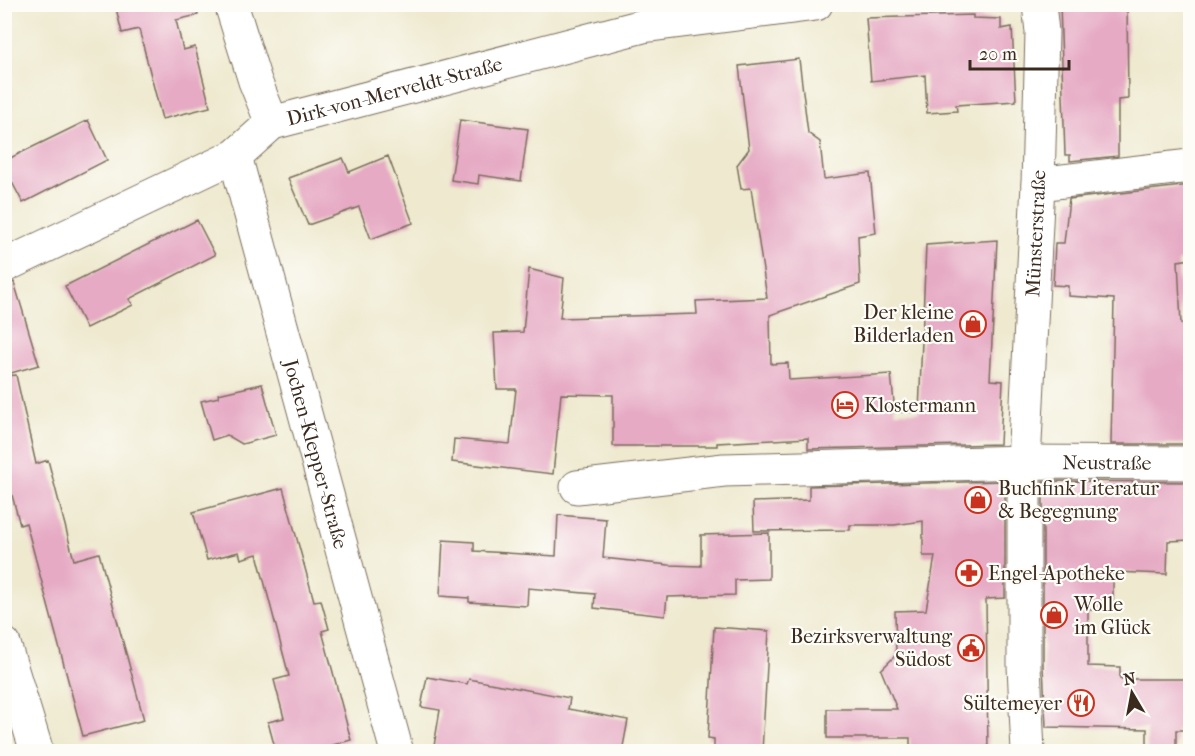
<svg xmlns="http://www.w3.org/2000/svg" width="1195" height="756" font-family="'IM FELL French Canon',serif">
  <rect width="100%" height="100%" fill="#fdfcf7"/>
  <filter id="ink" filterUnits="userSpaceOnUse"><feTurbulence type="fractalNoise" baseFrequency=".0167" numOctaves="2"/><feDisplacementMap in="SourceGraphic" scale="12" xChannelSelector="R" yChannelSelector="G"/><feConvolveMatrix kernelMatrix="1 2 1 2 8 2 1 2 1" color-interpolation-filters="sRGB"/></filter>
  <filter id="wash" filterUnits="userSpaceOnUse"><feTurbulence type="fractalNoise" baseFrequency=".008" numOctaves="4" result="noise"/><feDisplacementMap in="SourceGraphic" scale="24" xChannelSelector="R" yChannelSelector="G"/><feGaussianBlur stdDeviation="1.35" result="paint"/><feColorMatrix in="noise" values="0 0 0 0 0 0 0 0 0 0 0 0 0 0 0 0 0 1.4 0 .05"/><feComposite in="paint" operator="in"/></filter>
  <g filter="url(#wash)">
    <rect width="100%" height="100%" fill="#eee9cf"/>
    <g id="blocks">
      <path fill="#e6aac4" d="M 115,4 L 197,4 L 198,15 L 176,20 L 183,50 L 195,47 L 210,107 L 162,119 L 139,29 L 122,33 Z
        M 1060,4 L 1127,4 L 1128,99 L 1118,100 L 1118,156 L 1070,161 L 1070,155 L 1065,155 Z
        M 973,15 L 973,18 L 1001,19 L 1001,29 L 1012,27 L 1016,101 L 956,105 L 957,111 L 927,113 L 925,75 L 871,81 L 866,18 Z
        M 799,59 L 808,133 L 820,142 L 824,179 L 870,173 L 876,233 L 858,236 L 860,284 L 770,315 L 771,364 L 788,363 L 789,380 L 891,374 L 895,412 L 919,412 L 926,245 L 997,240 L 990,380 L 1003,381 L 1000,444 L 808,449 L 808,438 L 717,443 L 717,446 L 613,446 L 613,395 L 561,394 L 553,474 L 452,462 L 454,439 L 510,444 L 516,389 L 497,389 L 494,333 L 523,332 L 529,269 L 564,278 L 560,318 L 697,314 L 696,301 L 767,298 L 751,188 L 741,189 L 737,165 L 749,149 L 739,66 Z
        M 88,120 L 107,160 L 23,203 L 4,167 L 4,161 Z
        M 460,120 L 528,129 L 521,181 L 479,175 L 478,184 L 451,180 Z
        M 388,156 L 413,223 L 371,239 L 359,207 L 308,225 L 288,178 L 343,158 L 349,172 Z
        M 1191,185 L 1191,259 L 1178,261 L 1181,324 L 1191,323 L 1191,444 L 1111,444 L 1114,299 L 1068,296 L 1068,286 L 1053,285 L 1055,243 L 1064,243 L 1069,199 Z
        M 197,220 L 215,255 L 129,299 L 133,305 L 86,328 L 65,286 Z
        M 14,282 L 39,365 L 4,375 L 4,284 Z
        M 16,375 L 36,464 L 48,460 L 74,560 L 99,553 L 144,720 L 83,736 L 26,523 L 20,525 L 4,465 L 4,376 Z
        M 262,384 L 276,435 L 242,444 L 227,435 L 212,440 L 201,401 L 219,397 L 218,394 Z
        M 1005,481 L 1005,598 L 986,599 L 988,752 L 910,752 L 910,738 L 827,738 L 827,709 L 897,709 L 881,670 L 896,655 L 895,611 L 926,610 L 935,556 L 923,556 L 923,521 L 894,525 L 850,525 L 850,530 L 754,531 L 753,502 L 809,500 L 809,486 Z
        M 1043,481 L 1191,482 L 1191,540 L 1168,541 L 1167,574 L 1113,572 L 1113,610 L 1088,610 L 1088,666 L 1120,667 L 1120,679 L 1191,679 L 1191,730 L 1176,730 L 1176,752 L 1147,752 L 1147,729 L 1046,727 L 1043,666 Z
        M 283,488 L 314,601 L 321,600 L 329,629 L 322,631 L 351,740 L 308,752 L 276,752 L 268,722 L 284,718 L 274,680 L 289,676 L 257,554 L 241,559 L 239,552 L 207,560 L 193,512 Z
        M 558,515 L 606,519 L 603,558 L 669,565 L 701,566 L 701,535 L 769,533 L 769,579 L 735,580 L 735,595 L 667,597 L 665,616 L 594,608 L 595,594 L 528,588 L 527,606 L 469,602 L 469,598 L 440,596 L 443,540 L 474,542 L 474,551 L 556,556 Z
        M 714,627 L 769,631 L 762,752 L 714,752 L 714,739 L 708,738 Z
        M 427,677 L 467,684 L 469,679 L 570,698 L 568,709 L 628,720 L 622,752 L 433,752 L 440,710 L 421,707 Z"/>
    </g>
  </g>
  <g filter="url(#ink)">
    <use href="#blocks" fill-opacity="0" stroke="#7a6d5c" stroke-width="1.5"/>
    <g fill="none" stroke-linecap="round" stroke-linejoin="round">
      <defs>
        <g id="minor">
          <path d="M 231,4 L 255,81 L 272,123"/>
          <path id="s1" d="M 235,156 L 397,752"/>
          <path d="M 1038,184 L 1190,166"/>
          <path id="s2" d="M 4,266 L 235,156 L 272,123 L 643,26 L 816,4"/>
          <path id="s3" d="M 577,487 L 724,470 L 1024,462 L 1190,463"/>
          <path d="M 4,644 L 37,752"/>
          <path id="s4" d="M 1028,752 L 1024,666 L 1024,462 L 1038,184 L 1042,32 L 1039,4"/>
        </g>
      </defs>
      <use href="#minor" stroke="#7a6d5c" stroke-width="35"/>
      <use href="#minor" stroke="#fff" stroke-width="33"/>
    </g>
  </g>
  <defs>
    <symbol id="shop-ring" viewBox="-11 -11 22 22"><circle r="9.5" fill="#fdfcf7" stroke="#c8321e" stroke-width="1.5"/><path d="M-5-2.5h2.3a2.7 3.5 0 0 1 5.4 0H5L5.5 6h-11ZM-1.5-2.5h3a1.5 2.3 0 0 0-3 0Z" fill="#c8321e"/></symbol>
    <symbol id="hotel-ring" viewBox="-11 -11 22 22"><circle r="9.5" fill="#fdfcf7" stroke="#c8321e" stroke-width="1.5"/><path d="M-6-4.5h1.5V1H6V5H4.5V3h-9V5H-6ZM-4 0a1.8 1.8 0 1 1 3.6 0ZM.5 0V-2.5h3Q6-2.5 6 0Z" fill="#c8321e"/></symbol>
    <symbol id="pharmacy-ring" viewBox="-11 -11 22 22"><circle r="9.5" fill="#fdfcf7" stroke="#c8321e" stroke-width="1.5"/><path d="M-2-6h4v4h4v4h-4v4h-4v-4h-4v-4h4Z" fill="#c8321e"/></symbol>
    <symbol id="civic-ring" viewBox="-11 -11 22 22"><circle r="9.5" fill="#fdfcf7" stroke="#c8321e" stroke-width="1.5"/><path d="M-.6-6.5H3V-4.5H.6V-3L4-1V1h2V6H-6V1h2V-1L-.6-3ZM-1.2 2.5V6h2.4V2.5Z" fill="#c8321e"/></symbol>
    <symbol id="restaurant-ring" viewBox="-11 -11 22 22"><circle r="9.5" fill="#fdfcf7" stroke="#c8321e" stroke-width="1.5"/><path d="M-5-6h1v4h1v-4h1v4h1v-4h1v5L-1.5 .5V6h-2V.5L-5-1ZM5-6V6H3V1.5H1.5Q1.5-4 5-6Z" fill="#c8321e"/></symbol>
  </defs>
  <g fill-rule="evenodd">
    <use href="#shop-ring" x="958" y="309" width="30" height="30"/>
    <use href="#hotel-ring" x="830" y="390" width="30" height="30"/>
    <use href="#shop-ring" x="963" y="485" width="30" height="30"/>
    <use href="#pharmacy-ring" x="954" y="558" width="30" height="30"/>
    <use href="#shop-ring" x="1039" y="600" width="30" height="30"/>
    <use href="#civic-ring" x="956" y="633" width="30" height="30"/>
    <use href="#restaurant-ring" x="1066" y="688" width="30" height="30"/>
  </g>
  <g text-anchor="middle" stroke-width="4.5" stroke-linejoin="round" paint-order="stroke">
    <g font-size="20" fill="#3b2a1e" stroke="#fdfcf7">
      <text dy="7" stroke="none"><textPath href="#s2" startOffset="432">Dirk-von-Merveldt-Straße</textPath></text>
      <text dy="7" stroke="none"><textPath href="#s4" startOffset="519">Münsterstraße</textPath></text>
      <text dy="7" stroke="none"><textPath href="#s1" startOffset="309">Jochen-Klepper-Straße</textPath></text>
      <text dy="7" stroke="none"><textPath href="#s3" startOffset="531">Neustraße</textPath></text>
    </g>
    <g font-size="20" fill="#3b2a1e" stroke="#fdfcf7" text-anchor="start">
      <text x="954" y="319" text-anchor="end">Der kleine<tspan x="954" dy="23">Bilderladen</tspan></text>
      <text x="864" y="412">Klostermann</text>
      <text x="998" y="495">Buchfink Literatur<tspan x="998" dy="23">&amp; Begegnung</tspan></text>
      <text x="988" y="580">Engel-Apotheke</text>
      <text x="1074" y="611">Wolle<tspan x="1074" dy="23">im Glück</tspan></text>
      <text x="952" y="643" text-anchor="end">Bezirksverwaltung<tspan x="952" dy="23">Südost</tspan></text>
      <text x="1062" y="710" text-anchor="end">Sültemeyer</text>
    </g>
  </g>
  <rect width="1195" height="756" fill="none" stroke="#fdfcf7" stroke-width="24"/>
  <g transform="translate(1132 693) rotate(350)" stroke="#fdfcf7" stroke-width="4.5" paint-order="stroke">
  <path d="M0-4.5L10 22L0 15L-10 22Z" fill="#3b2a1e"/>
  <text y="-9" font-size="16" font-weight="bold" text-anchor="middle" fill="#3b2a1e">N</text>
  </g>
  <path d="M970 60v9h99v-9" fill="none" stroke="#3b2a1e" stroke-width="3"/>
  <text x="979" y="60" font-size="18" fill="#3b2a1e" stroke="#fdfcf7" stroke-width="4.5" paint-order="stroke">20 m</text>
</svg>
